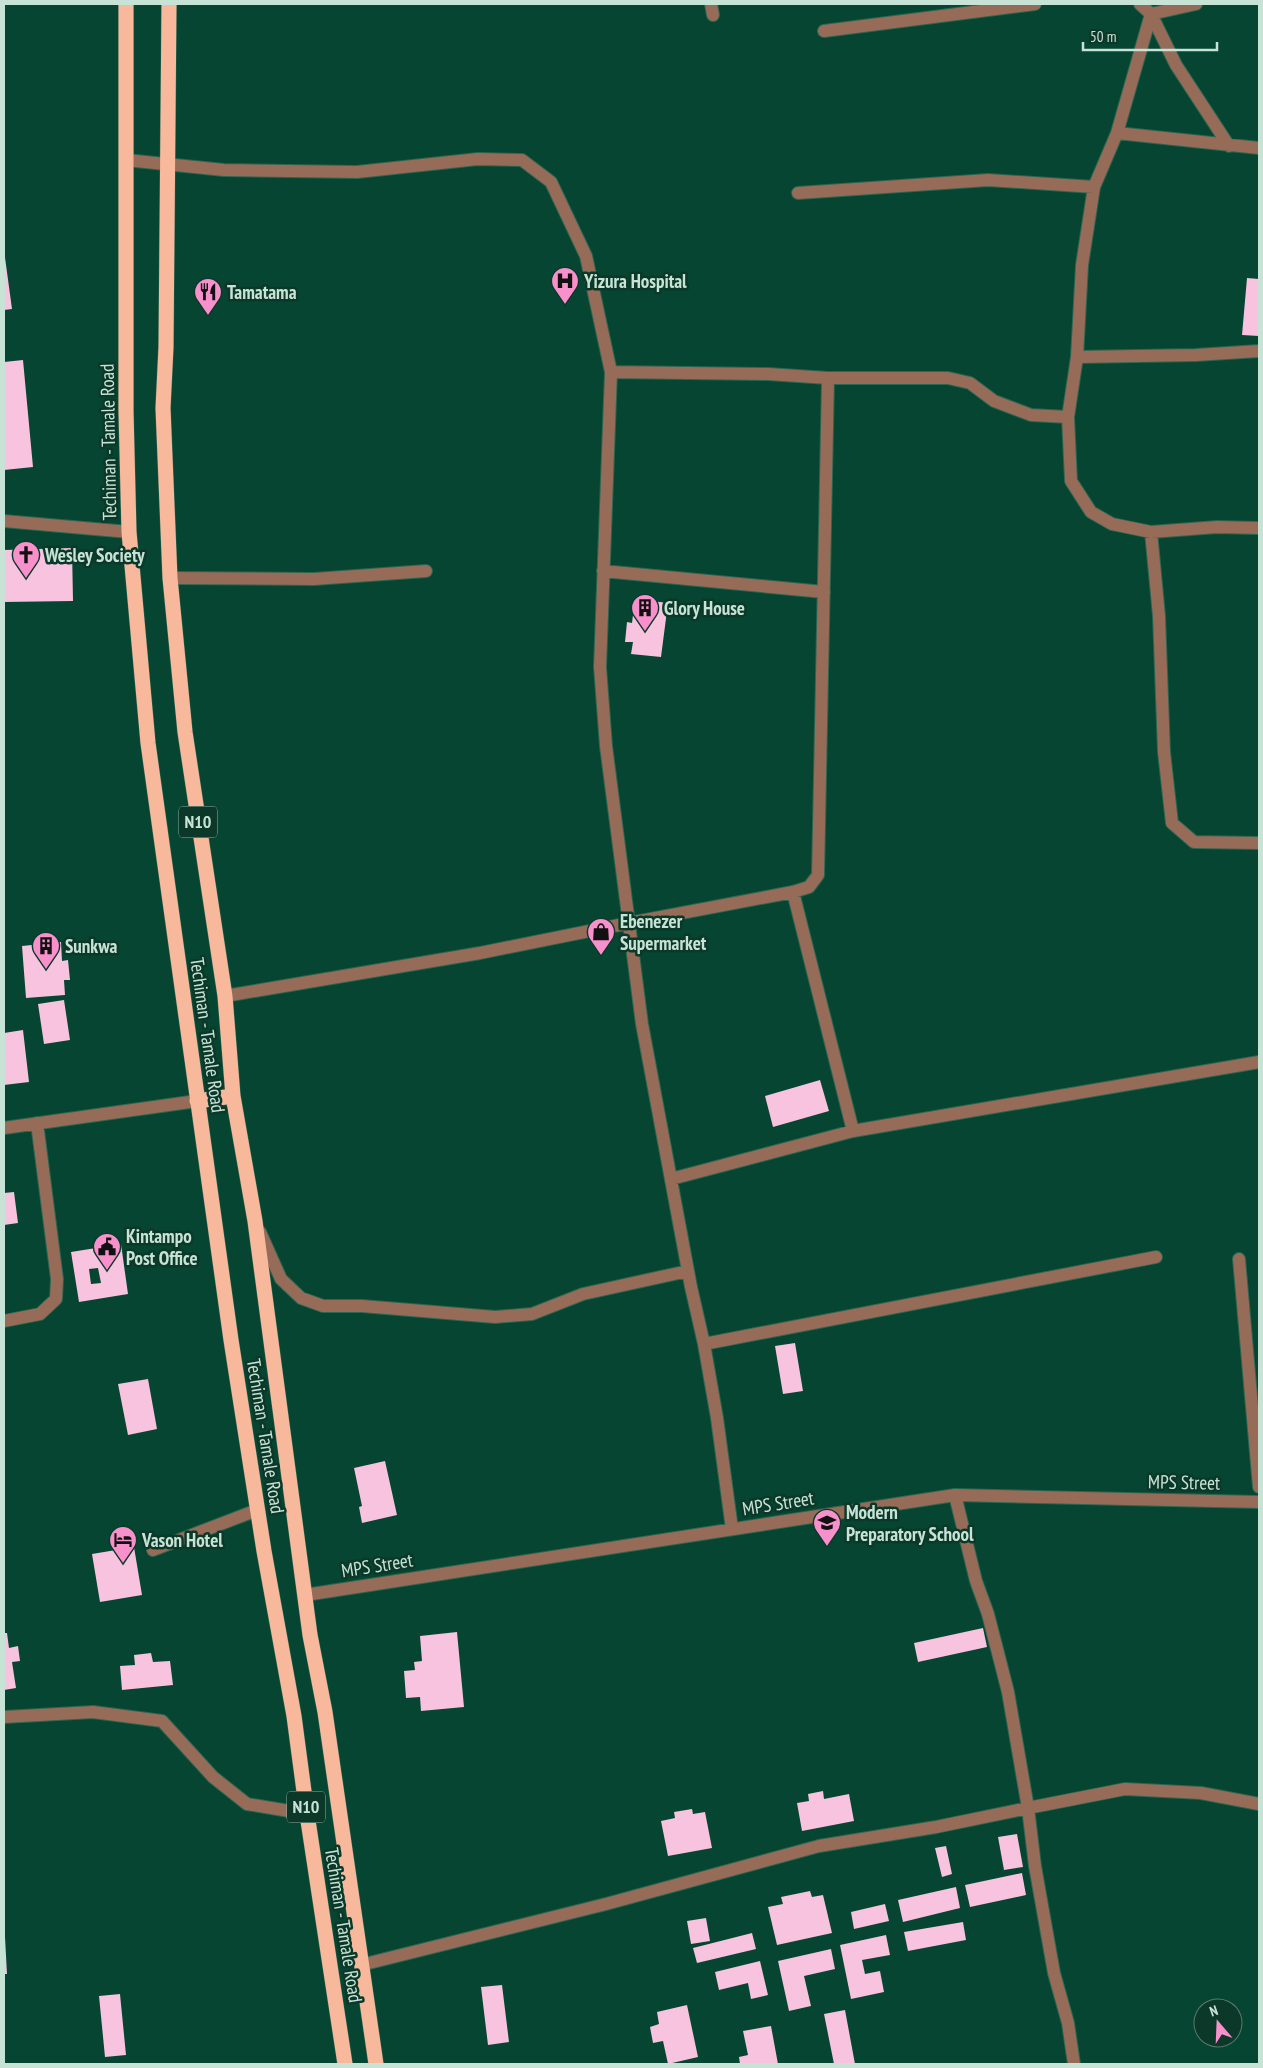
<svg xmlns="http://www.w3.org/2000/svg" width="1263" height="2068" font-family="'PT Sans Narrow',sans-serif">
  <rect width="100%" height="100%" fill="#054531"/>
  <path fill="#f7c3de" fill-rule="evenodd" d="M 4,250 L 12,309 L 4,310 Z
    M 1247,278 L 1259,279 L 1259,336 L 1242,335 Z
    M 23,360 L 33,467 L 4,470 L 4,362 Z
    M 72,548 L 73,601 L 4,602 L 4,550 Z
    M 635,599 L 668,603 L 661,657 L 631,654 L 633,642 L 625,642 L 627,622 L 632,623 Z
    M 61,942 L 62,961 L 68,960 L 70,980 L 64,980 L 65,995 L 26,998 L 22,946 Z
    M 64,1000 L 70,1040 L 44,1044 L 38,1004 Z
    M 23,1030 L 29,1082 L 4,1085 L 4,1033 Z
    M 820,1080 L 829,1111 L 773,1127 L 765,1096 Z
    M 14,1192 L 18,1223 L 4,1225 L 4,1193 Z
    M 121,1244 L 128,1294 L 79,1302 L 71,1252 ZM 98,1268 L 101,1283 L 91,1284 L 89,1269 Z
    M 795,1343 L 803,1391 L 783,1394 L 775,1346 Z
    M 148,1379 L 157,1429 L 128,1435 L 118,1384 Z
    M 385,1461 L 397,1515 L 362,1523 L 359,1507 L 362,1506 L 354,1468 Z
    M 134,1547 L 142,1595 L 100,1602 L 92,1554 Z
    M 983,1628 L 987,1647 L 918,1662 L 914,1643 Z
    M 457,1632 L 464,1707 L 421,1711 L 420,1697 L 406,1698 L 404,1671 L 415,1670 L 414,1662 L 422,1661 L 420,1636 Z
    M 4,1633 L 7,1633 L 9,1648 L 18,1646 L 20,1661 L 12,1662 L 16,1688 L 4,1690 Z
    M 151,1653 L 153,1662 L 170,1661 L 173,1685 L 122,1690 L 120,1666 L 135,1665 L 134,1655 Z
    M 823,1791 L 824,1799 L 849,1794 L 854,1821 L 802,1831 L 797,1803 L 809,1801 L 808,1794 Z
    M 692,1809 L 693,1814 L 705,1812 L 712,1848 L 668,1856 L 661,1821 L 675,1818 L 674,1812 Z
    M 1017,1834 L 1023,1867 L 1004,1870 L 998,1837 Z
    M 946,1846 L 952,1874 L 942,1877 L 935,1848 Z
    M 1022,1873 L 1026,1895 L 970,1907 L 965,1885 Z
    M 956,1887 L 960,1908 L 903,1922 L 898,1900 Z
    M 810,1891 L 812,1897 L 823,1895 L 832,1933 L 777,1945 L 768,1907 L 783,1904 L 781,1897 Z
    M 885,1904 L 889,1921 L 854,1929 L 851,1912 Z
    M 706,1918 L 710,1941 L 691,1944 L 687,1921 Z
    M 963,1922 L 966,1940 L 908,1951 L 904,1932 Z
    M 752,1933 L 756,1949 L 697,1963 L 693,1948 Z
    M 886,1935 L 890,1955 L 862,1960 L 865,1974 L 880,1971 L 884,1992 L 851,1999 L 840,1945 Z
    M 4,1937 L 5,1937 L 7,1974 L 4,1974 Z
    M 831,1949 L 835,1969 L 804,1976 L 811,2006 L 789,2011 L 778,1961 Z
    M 760,1961 L 768,1995 L 751,1999 L 748,1983 L 719,1990 L 715,1972 Z
    M 502,1985 L 509,2042 L 488,2045 L 481,1987 Z
    M 120,1994 L 126,2055 L 105,2057 L 99,1996 Z
    M 687,2005 L 698,2057 L 668,2064 L 663,2041 L 653,2043 L 650,2027 L 659,2024 L 657,2012 Z
    M 845,2010 L 855,2064 L 834,2064 L 824,2014 Z
    M 771,2026 L 778,2064 L 740,2064 L 739,2057 L 748,2055 L 743,2031 Z"/>
  <g fill="none" stroke-linecap="round" stroke-linejoin="round">
    <defs>
      <path id="minor" d="M 711,4 L 713,15
        M 1140,4 L 1151,14 L 1176,65 L 1229,146
        M 1151,14 L 1117,133 L 1094,187 L 1082,265 L 1077,357 L 1068,417 L 1071,481 L 1091,512 L 1112,524 L 1151,532 L 1217,527 L 1259,528
        M 1151,14 L 1196,4
        M 824,31 L 1035,4
        M 1117,133 L 1259,148
        M 126,160 L 224,170 L 357,172 L 478,159 L 522,160 L 551,182 L 586,256 L 611,372 L 768,374 L 828,378 L 948,378 L 970,383 L 994,401 L 1031,415 L 1068,417
        M 798,193 L 988,180 L 1094,187
        M 1077,357 L 1196,355 L 1259,351
        M 611,372 L 600,667 L 606,746 L 642,1024 L 691,1287 L 704,1344 L 717,1418 L 732,1529
        M 4,521 L 129,532
        M 1151,532 L 1159,616 L 1164,752 L 1172,823 L 1194,842 L 1259,843
        M 603,571 L 824,592
        M 170,578 L 314,579 L 426,571
        M 793,892 L 853,1131
        M 225,996 L 480,953 L 629,923 L 793,892 L 809,887 L 818,875 L 828,378
        M 4,1128 L 197,1101
        M 671,1179 L 853,1131 L 1259,1062
        M 260,1232 L 281,1279 L 301,1298 L 323,1306 L 362,1306 L 495,1317 L 532,1314 L 583,1294 L 688,1271
        M 1239,1259 L 1259,1487
        M 4,1321 L 40,1314 L 56,1299 L 57,1279 L 37,1123
        M 704,1344 L 1156,1257
        M 153,1550 L 257,1510
        M 305,1595 L 955,1495 L 1259,1502
        M 4,1717 L 93,1712 L 162,1721 L 213,1777 L 247,1804 L 307,1814
        M 361,1965 L 606,1904 L 819,1846 L 936,1827 L 1028,1808 L 1008,1692 L 988,1614 L 976,1581 L 955,1495
        M 1074,2064 L 1068,2023 L 1054,1973 L 1035,1866 L 1028,1808 L 1125,1789 L 1201,1793 L 1259,1804"/>
      <path id="highway" d="M 126,4 L 126,411 L 129,532 L 148,743 L 231,1340 L 264,1551 L 294,1716 L 307,1814 L 345,2064
        M 169,4 L 166,347 L 163,408 L 170,578 L 185,732 L 225,996 L 233,1096 L 255,1221 L 310,1635 L 325,1712 L 376,2064
        M 197,1101 L 233,1096"/>
    </defs>
    <use href="#minor" stroke="#2c6552" stroke-width="14"/>
    <use href="#highway" stroke="#2c6552" stroke-width="16"/>
    <use href="#minor" stroke="#966b57" stroke-width="12"/>
    <use href="#highway" stroke="#f7b89b" stroke-width="15"/>
  </g>
  <defs>
    <symbol id="hospital-pin" viewBox="-11 -11 22 30"><path d="M0 17L-7.5 6A9.5 9.5 0 1 1 7.5 6Z" fill="#f890cb" stroke="#0c3829"/><path d="M-5-5h3v3.5h4V-5h3V5h-3V1.5h-4V5h-3Z" fill="#111"/></symbol>
    <symbol id="restaurant-pin" viewBox="-11 -11 22 30"><path d="M0 17L-7.5 6A9.5 9.5 0 1 1 7.5 6Z" fill="#f890cb" stroke="#0c3829"/><path d="M-5-6h1v4h1v-4h1v4h1v-4h1v5L-1.5 .5V6h-2V.5L-5-1ZM5-6V6H3V1.5H1.5Q1.5-4 5-6Z" fill="#111"/></symbol>
    <symbol id="church-pin" viewBox="-11 -11 22 30"><path d="M0 17L-7.5 6A9.5 9.5 0 1 1 7.5 6Z" fill="#f890cb" stroke="#0c3829"/><path d="M-1.2-6h2.4v3.5h3.3v2.4h-3.3V6h-2.4V-.1h-3.3v-2.4h3.3Z" fill="#111"/></symbol>
    <symbol id="building-pin" viewBox="-11 -11 22 30"><path d="M0 17L-7.5 6A9.5 9.5 0 1 1 7.5 6Z" fill="#f890cb" stroke="#0c3829"/><path d="M-4-6H4V6H1V3H-1V6H-4ZM-2.5-4.3h1.7v1.8h-1.7ZM.8-4.3h1.7v1.8H.8ZM-2.5-1h1.7V.8h-1.7ZM.8-1h1.7V.8H.8Z" fill="#111"/></symbol>
    <symbol id="shop-pin" viewBox="-11 -11 22 30"><path d="M0 17L-7.5 6A9.5 9.5 0 1 1 7.5 6Z" fill="#f890cb" stroke="#0c3829"/><path d="M-5-2.5h2.3a2.7 3.5 0 0 1 5.4 0H5L5.5 6h-11ZM-1.5-2.5h3a1.5 2.3 0 0 0-3 0Z" fill="#111"/></symbol>
    <symbol id="civic-pin" viewBox="-11 -11 22 30"><path d="M0 17L-7.5 6A9.5 9.5 0 1 1 7.5 6Z" fill="#f890cb" stroke="#0c3829"/><path d="M-.6-6.5H3V-4.5H.6V-3L4-1V1h2V6H-6V1h2V-1L-.6-3ZM-1.2 2.5V6h2.4V2.5Z" fill="#111"/></symbol>
    <symbol id="school-pin" viewBox="-11 -11 22 30"><path d="M0 17L-7.5 6A9.5 9.5 0 1 1 7.5 6Z" fill="#f890cb" stroke="#0c3829"/><path d="M0-5L7-2L0 1L-7-2ZM-4 1L0 2.5L4 1V4Q0 6-4 4Z" fill="#111"/></symbol>
    <symbol id="hotel-pin" viewBox="-11 -11 22 30"><path d="M0 17L-7.5 6A9.5 9.5 0 1 1 7.5 6Z" fill="#f890cb" stroke="#0c3829"/><path d="M-6-4.5h1.5V1H6V5H4.5V3h-9V5H-6ZM-4 0a1.8 1.8 0 1 1 3.6 0ZM.5 0V-2.5h3Q6-2.5 6 0Z" fill="#111"/></symbol>
  </defs>
  <g fill-rule="evenodd">
    <use href="#hospital-pin" x="549" y="265" width="32" height="43"/>
    <use href="#restaurant-pin" x="192" y="276" width="32" height="43"/>
    <use href="#church-pin" x="10" y="539" width="32" height="43"/>
    <use href="#building-pin" x="629" y="592" width="32" height="43"/>
    <use href="#shop-pin" x="585" y="916" width="32" height="43"/>
    <use href="#building-pin" x="30" y="930" width="32" height="43"/>
    <use href="#civic-pin" x="91" y="1231" width="32" height="43"/>
    <use href="#school-pin" x="811" y="1507" width="32" height="43"/>
    <use href="#hotel-pin" x="107" y="1524" width="32" height="43"/>
  </g>
  <g text-anchor="middle" stroke-width="5" stroke-linejoin="round" paint-order="stroke">
    <g fill="#0c3829" stroke="#8fb0a2" stroke-width="1">
      <rect x="179" y="806.5" width="38" height="31" rx="4"/>
      <rect x="287" y="1791.5" width="38" height="31" rx="4"/>
    </g>
    <g font-size="18" font-weight="bold" fill="#c7e3d6">
      <text x="198" y="828">N10</text>
      <text x="306" y="1813">N10</text>
    </g>
    <g font-size="19" font-weight="bold" fill="#c7e3d6" stroke="#0c3829" text-anchor="start">
      <text x="584" y="288">Yizura Hospital</text>
      <text x="227" y="299">Tamatama</text>
      <text x="45" y="562">Wesley Society</text>
      <text x="664" y="615">Glory House</text>
      <text x="620" y="928">Ebenezer<tspan x="620" dy="22">Supermarket</tspan></text>
      <text x="65" y="953">Sunkwa</text>
      <text x="126" y="1243">Kintampo<tspan x="126" dy="22">Post Office</tspan></text>
      <text x="846" y="1519">Modern<tspan x="846" dy="22">Preparatory School</tspan></text>
      <text x="142" y="1547">Vason Hotel</text>
    </g>
    <g font-size="19" fill="#c7e3d6" stroke="#0c3829">
      <text transform="translate(108 442) rotate(-91)" y="7">Techiman - Tamale Road</text>
      <text transform="translate(208 1035) rotate(82)" y="7">Techiman - Tamale Road</text>
      <text transform="translate(266 1436) rotate(81)" y="7">Techiman - Tamale Road</text>
      <text transform="translate(1184 1482) rotate(1)" y="7">MPS Street</text>
      <text transform="translate(778 1503) rotate(-9)" y="7">MPS Street</text>
      <text transform="translate(377 1565) rotate(-9)" y="7">MPS Street</text>
      <text transform="translate(344 1925) rotate(81)" y="7">Techiman - Tamale Road</text>
    </g>
  </g>
  <rect width="1263" height="2068" fill="none" stroke="#c7e3d6" stroke-width="10"/>
  <g transform="translate(1218 2023) rotate(341)"><circle r="24" fill="#0c3829" stroke="#577c6e"/>
  <path d="M0-4L9 19L0 12L-9 19Z" fill="#f890cb"/>
  <text y="-8" font-size="14" font-weight="bold" text-anchor="middle" fill="#c7e3d6">N</text>
  </g>
  <path d="M1083 42v8h134v-8" fill="none" stroke="#c7e3d6" stroke-width="2.5"/>
  <text x="1090" y="42" font-size="15" fill="#c7e3d6" stroke="#0c3829" stroke-width="4" paint-order="stroke">50 m</text>
</svg>
